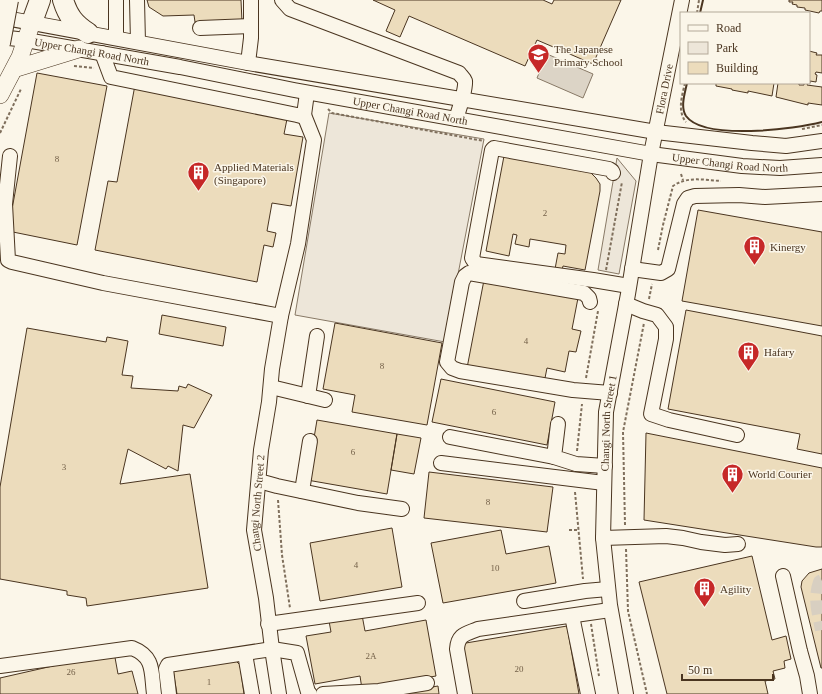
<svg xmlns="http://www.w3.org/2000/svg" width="822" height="694" font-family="'Times New Roman',serif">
  <rect width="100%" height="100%" fill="#fbf6e9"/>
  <path fill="#ede6d9" stroke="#887966" d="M 329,113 L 484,139 L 445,342 L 295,315 Z
    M 617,158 L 636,181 L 619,274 L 598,270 Z"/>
  <path fill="#dcd4c6" stroke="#887966" d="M 547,54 L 593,74 L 583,98 L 537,78 Z"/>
  <path fill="#ecdcbc" stroke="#4a3520" d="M 147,0 L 241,0 L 242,22 L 195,22 L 194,15 L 163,16 L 149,7 Z
    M 373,0 L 543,0 L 552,4 L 554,0 L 621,0 L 593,64 L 537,40 L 525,66 L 409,16 L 400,37 L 386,31 L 395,10 Z
    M 789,0 L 822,0 L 822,11 L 820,11 L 819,13 L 805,10 L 805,8 L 797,7 L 797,5 L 792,4 L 793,2 L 789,2 Z
    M 809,51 L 817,53 L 816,55 L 822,55 L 822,73 L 816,72 L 815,74 L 817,75 L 816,82 L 810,81 L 810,83 L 808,83 L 807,85 L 822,87 L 822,105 L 808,103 L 808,105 L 776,97 L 778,83 L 799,83 L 799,85 L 804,85 L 804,83 L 809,83 Z
    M 37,73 L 107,86 L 77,245 L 8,231 Z
    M 716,83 L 774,83 L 772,96 L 748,91 L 748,93 L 732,90 L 732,89 L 716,86 Z
    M 135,85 L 288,114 L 284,134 L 303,137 L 291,206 L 272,203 L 267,231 L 276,233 L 273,247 L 264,245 L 257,282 L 95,250 L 108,181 L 117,182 Z
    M 504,156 L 590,172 L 596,178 L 600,184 L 600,191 L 585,270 L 563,266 L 562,270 L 555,269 L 558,253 L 565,254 L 566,245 L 530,239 L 529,247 L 515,244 L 517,235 L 513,234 L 509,256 L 486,251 Z
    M 698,210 L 822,232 L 822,326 L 682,301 Z
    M 484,280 L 578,298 L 572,329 L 581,331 L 576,352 L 569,351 L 565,372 L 547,368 L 544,383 L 467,368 Z
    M 686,310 L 822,336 L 822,454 L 797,449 L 800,434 L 668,409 Z
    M 162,315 L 226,327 L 223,346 L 159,334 Z
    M 335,323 L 442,343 L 427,425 L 352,412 L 355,395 L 323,389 Z
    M 27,328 L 106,342 L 107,337 L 128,341 L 122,375 L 133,376 L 131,388 L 178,391 L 179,386 L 186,388 L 188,384 L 212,395 L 194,428 L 183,425 L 178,471 L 168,466 L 166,469 L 128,449 L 120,484 L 190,474 L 208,588 L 87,606 L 86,598 L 67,595 L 67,591 L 0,579 L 0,487 Z
    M 441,379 L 555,402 L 547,445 L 432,422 Z
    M 317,420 L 397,434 L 387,494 L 307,480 Z
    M 646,433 L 822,468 L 822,547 L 816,547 L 644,520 Z
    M 397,434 L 421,438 L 414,474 L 391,470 Z
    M 429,472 L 553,487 L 547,532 L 424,518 Z
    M 392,528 L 402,587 L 320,601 L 310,543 Z
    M 501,530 L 506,554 L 549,546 L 556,583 L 443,603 L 431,543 Z
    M 752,556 L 772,640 L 786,636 L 791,659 L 784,661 L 785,668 L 773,671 L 775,679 L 765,681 L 768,694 L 667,694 L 639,582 Z
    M 822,569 L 822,668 L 821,668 L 801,587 L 802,581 L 809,573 Z
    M 362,615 L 365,631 L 426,620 L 436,676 L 362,689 L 360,676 L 315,684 L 306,636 L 331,632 L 329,621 Z
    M 567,626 L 579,694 L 469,694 L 460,644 Z
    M 114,652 L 118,674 L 132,671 L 138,694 L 0,694 L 0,678 Z
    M 235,660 L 240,665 L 244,694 L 177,694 L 173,670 Z
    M 438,686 L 439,694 L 390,694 Z"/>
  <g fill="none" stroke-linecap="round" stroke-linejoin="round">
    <path stroke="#d8cfc1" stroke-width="14" stroke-dasharray="14 7" stroke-linecap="butt" d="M 822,581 L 820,582 C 814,599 819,613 822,630"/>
    <defs>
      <g id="minor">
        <path d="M 137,0 L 138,42"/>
        <path d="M 282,0 L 290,9 L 459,73 C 461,76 464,78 465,81 C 466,89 459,110 456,119"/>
        <path d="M 0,17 L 248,63 L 656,132 L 752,143 L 786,146 L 822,141"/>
        <path d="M 200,28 L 251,26"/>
        <path id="s1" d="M 0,37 L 26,40 L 180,67 L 294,90 L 651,154 L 742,166 L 780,168 L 822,165"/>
        <path d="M 116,38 L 116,0"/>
        <path d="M 102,53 L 111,77 L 297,115 L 301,116 L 304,115 L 307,93"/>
        <path d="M 248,63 L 251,38 L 251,0"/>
        <path d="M 10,156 L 5,204 L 8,260 L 12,262 L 103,283 L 281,316"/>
        <path d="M 613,173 L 612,171 L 609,169 L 494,148 L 492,150 L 472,258 L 476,264 L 593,280 L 629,286"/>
        <path d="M 632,269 L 661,273 L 668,269 L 684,204 L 688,198 L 695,196 L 739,195 L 765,197 L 822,194"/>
        <path d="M 590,302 L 589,298 L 584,293 L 469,273 L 465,276 L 462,282 L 447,362 L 452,368 L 460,371 L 573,390 L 610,393"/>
        <path d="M 626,304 L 643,311 L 657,315 L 666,327 L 666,339 L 651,414 L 669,420 L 737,435"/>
        <path d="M 271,387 L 325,400"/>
        <path d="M 308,396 L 317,336"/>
        <path d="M 558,424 L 554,457 L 576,464 L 605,466"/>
        <path d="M 450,437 L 554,457"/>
        <path d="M 441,463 L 604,483"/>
        <path d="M 259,481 L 277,486 L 358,503 L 402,509"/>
        <path d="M 302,491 L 310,441"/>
        <path d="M 603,538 L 666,536 L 683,538 L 701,542 L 725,545 L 738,544"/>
        <path d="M 783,576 L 800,651 L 807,676 L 810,694"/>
        <path d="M 524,601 L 585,591 L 608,589"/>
        <path d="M 572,616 L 588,694"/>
        <path d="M 268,624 L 418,603"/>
        <path d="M 245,654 L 252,694"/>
        <path d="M 0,666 L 132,648 C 155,657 151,672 154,694"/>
        <path d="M 169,694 L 166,669 L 168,665 L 272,649 L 297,653 L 308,692 L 310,694"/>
        <path id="s2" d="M 279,694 L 272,649 L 266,598 L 254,530 L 261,450 L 269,402 L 272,369 L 281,316 L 298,244 L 314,140 L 304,115"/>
        <path d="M 323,694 L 379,691 L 427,683"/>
        <path d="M 465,694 L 457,649 C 458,634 466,634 478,629 L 610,610"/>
        <path id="s3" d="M 626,694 L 610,605 L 603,538 L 606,412 L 628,294 L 651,154 L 682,0"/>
      </g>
      <path id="major" d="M 14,69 L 79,49
        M 0,95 L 20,57 L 32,22"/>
      <path id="highway" d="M 63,0 C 68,16 74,24 88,33
        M 32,22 L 40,0"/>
    </defs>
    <use href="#minor" stroke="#4a3520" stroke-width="16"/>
    <use href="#major" stroke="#4a3520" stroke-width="18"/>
    <use href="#highway" stroke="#4a3520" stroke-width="22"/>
    <path stroke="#7f6f5c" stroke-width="2" stroke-dasharray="3 2" stroke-linecap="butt" d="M 697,13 L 699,0
      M 74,66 L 94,68
      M 685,83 C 682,96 677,111 686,122
      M 328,109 L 332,113 L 484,141
      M 802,129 L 822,125
      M 0,133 L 21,89
      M 681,174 L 683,180
      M 658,250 L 663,225 L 673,186 C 687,176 704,180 721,181
      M 606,270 L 622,182
      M 649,299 L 652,284
      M 586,378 L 598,311
      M 577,451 L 582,404
      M 575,492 L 583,579
      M 278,500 L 282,555 L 290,608
      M 625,525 L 623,432 L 644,323
      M 569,530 L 579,530
      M 626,549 L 628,611 L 647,694
      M 591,624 L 599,676"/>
    <use href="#minor" stroke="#fbf6e9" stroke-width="14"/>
    <use href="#major" stroke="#fbf6e9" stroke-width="17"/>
    <use href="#highway" stroke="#fbf6e9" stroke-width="20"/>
    <defs>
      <path id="highway-bridge" d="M 0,43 L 8,0"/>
    </defs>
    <use href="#highway-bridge" stroke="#4a3520" stroke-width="22" stroke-linecap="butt"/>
    <use href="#highway-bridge" stroke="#fbf6e9" stroke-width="20"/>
    <path stroke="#4a3520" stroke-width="2" d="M 700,13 L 703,0
      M 687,83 C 685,93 680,107 686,116 C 704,141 796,129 822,122"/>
  </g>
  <defs>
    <symbol id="school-pin" viewBox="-11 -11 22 30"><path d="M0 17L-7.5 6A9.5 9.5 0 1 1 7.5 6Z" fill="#c62828" stroke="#fbf6e9"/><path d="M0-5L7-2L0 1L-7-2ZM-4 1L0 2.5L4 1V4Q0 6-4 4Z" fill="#fff"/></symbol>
    <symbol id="building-pin" viewBox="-11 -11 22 30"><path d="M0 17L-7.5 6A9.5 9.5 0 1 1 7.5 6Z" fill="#c62828" stroke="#fbf6e9"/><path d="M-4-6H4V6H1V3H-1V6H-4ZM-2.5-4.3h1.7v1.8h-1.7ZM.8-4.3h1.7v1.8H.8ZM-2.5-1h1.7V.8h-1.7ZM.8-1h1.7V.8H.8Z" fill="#fff"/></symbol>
  </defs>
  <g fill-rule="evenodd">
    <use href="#school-pin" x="526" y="42" width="25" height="34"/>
    <use href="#building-pin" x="186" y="160" width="25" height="34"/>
    <use href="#building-pin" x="742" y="234" width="25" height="34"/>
    <use href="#building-pin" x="736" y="340" width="25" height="34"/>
    <use href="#building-pin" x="720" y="462" width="25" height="34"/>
    <use href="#building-pin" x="692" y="576" width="25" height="34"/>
  </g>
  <g text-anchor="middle" stroke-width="3" stroke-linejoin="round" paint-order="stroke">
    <g font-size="9" fill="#725f47">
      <text x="57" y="162">8</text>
      <text x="545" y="216">2</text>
      <text x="526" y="344">4</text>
      <text x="382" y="369">8</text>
      <text x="494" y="415">6</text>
      <text x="353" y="455">6</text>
      <text x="64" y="470">3</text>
      <text x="488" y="505">8</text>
      <text x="356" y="568">4</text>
      <text x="495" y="571">10</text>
      <text x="371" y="659">2A</text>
      <text x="519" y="672">20</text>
      <text x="71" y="675">26</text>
      <text x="209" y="685">1</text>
    </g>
    <g font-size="11" fill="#4a3520" stroke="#fbf6e9" text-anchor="start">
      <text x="554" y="53">The Japanese<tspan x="554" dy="13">Primary School</tspan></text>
      <text x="214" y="171">Applied Materials<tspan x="214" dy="13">(Singapore)</tspan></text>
      <text x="770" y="251">Kinergy</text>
      <text x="764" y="356">Hafary</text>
      <text x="748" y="478">World Courier</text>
      <text x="720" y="593">Agility</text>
    </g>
    <g font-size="11" fill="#4a3520" stroke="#fbf6e9">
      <text dy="4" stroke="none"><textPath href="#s1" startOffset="93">Upper Changi Road North</textPath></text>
      <text dy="4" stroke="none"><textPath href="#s3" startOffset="612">Flora Drive</textPath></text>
      <text dy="4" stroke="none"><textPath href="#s1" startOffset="417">Upper Changi Road North</textPath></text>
      <text dy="4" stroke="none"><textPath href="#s1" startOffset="741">Upper Changi Road North</textPath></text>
      <text dy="4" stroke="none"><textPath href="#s3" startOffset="273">Changi North Street 1</textPath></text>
      <text dy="4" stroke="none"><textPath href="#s2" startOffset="193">Changi North Street 2</textPath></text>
    </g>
  </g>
  <rect x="680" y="12" width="130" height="72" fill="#fbf6e9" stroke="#b4a999"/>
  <rect x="688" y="25" width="20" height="6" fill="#fbf6e9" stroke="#b4a999"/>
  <text x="716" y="32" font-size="12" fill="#4a3520">Road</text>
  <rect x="688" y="42" width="20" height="12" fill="#ede6d9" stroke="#b4a999"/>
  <text x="716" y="52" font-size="12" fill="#4a3520">Park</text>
  <rect x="688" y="62" width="20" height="12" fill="#ecdcbc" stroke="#b4a999"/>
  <text x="716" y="72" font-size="12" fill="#4a3520">Building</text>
  <path d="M682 674v6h91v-6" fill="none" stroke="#4a3520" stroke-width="2"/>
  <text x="688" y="674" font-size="12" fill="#4a3520" stroke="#fbf6e9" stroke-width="3" paint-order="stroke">50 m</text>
</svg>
